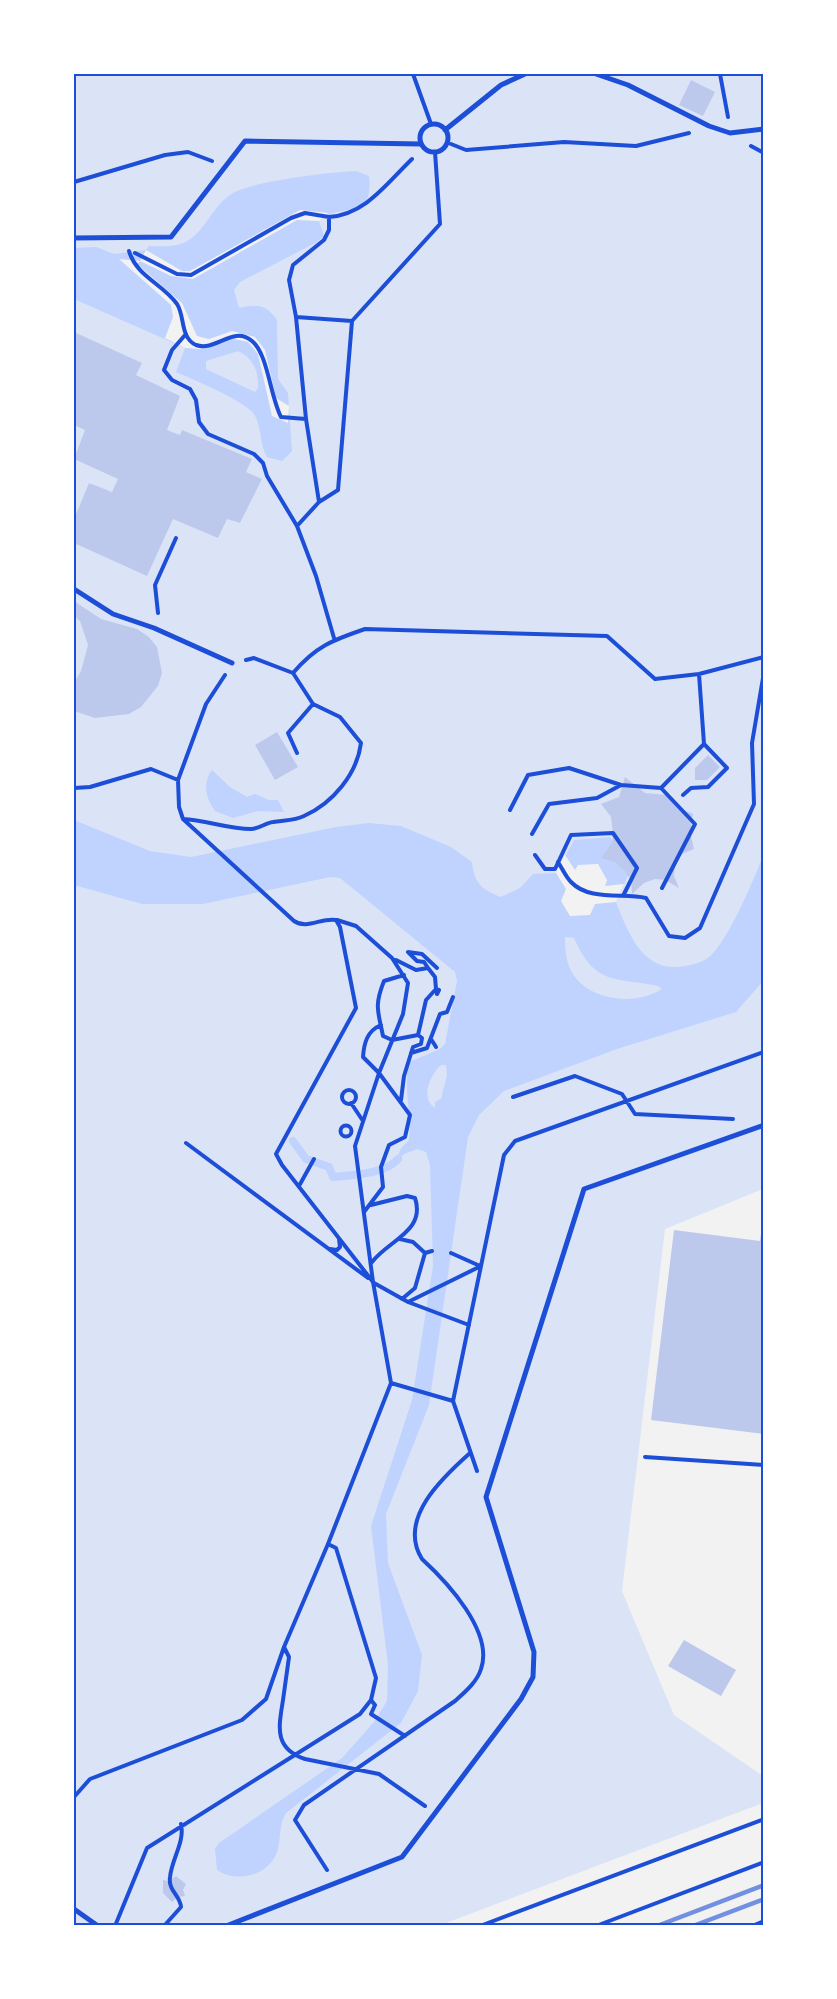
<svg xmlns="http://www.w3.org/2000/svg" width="837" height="1999" font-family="Merriweather,serif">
  <rect width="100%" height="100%" fill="#f2f2f2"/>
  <path fill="#dbe4f7" d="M 74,74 L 763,74 L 763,1189 L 665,1229 L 622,1591 L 674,1715 L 763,1776 L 763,1803 L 441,1925 L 74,1925 Z"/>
  <path fill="#bfd3fe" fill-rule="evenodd" d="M 356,171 L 369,176 C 374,223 341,201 319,221 L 324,236 L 317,242 L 240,282 L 234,290 L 239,308 C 257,304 266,304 277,320 L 278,379 L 288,393 L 292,451 L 282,461 L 267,457 C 259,443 262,426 254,414 C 245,401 192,379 176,372 L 185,348 L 74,299 L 74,248 L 96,247 L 114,254 L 146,250 L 149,246 C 158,246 168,247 177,245 C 203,240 211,205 233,193 C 253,181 331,172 356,171 ZM 238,351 C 253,358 259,371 258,388 L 255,392 L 206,369 L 206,361 Z
    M 212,770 L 230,787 L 247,797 L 255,794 L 269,800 L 278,800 L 284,812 L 258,811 L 233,818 L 215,811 C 206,799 202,782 212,770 Z
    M 74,820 L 150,851 L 191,857 L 336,827 L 369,823 L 401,826 L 451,847 L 472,862 C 474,883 482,890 501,897 L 520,888 L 533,874 L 556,873 L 574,840 L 610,837 L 631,869 L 616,902 C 627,930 641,969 677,967 C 688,966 699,964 708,958 C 728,942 753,881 763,856 L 763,981 L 736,1012 L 617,1049 L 504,1091 L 479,1115 L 468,1137 L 429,1405 L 386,1514 L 388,1563 L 422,1655 L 418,1691 L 401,1723 L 286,1813 C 279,1825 281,1836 278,1849 C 271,1875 238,1884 217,1870 L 215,1849 L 219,1843 L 342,1758 L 374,1722 L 387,1701 L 388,1665 L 371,1526 L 412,1400 L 433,1266 L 430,1165 L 426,1152 L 417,1149 L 404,1154 L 394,1166 L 401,1148 L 409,1140 C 412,1113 403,1089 409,1062 L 440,1049 L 445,1044 L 457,981 L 455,972 L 340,878 L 330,877 L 203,904 L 142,904 L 74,885 ZM 565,937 L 574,938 C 595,986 615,977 658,986 L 662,989 C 637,1005 594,1002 575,977 C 566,965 565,951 565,937 ZM 441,1065 L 446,1065 L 447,1075 L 441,1099 L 435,1102 L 435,1108 C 420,1098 430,1075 441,1065 Z"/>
  <path fill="#f2f2f2" d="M 300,210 L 329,213 L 319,221 L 297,220 L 193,279 L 171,276 L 140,261 L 137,264 L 182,303 L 197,336 L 209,339 L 232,331 L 255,337 L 265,350 L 276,398 L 289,406 L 288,423 L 272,416 L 258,354 L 248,342 L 234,339 L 199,349 L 185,348 L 165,338 L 173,317 L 171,305 L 119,259 L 140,261 L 146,250 L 182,271 L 190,271 Z
    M 565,855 L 575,870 L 578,865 L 598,864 L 607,880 L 605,886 L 624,884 L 616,902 L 595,904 L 590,915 L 570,916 L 561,901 L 566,889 L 556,873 Z"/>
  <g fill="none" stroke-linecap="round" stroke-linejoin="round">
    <path stroke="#bfd3fe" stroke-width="8" d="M 293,1141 L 306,1159 L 329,1167 L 333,1177 C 351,1175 386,1174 398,1159"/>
  </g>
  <path fill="#bdc9ec" d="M 691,80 L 715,92 L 703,116 L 679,105 Z
    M 74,332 L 142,363 L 136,375 L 180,396 L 167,430 L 180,435 L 182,430 L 252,459 L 246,472 L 262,479 L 240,523 L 227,519 L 218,538 L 173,519 L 147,576 L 74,543 L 74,519 L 89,483 L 112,492 L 118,479 L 74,459 L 85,430 L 74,425 Z
    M 74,601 L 101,619 L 137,629 L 149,637 L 157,647 L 162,673 L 158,686 L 141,707 L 129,714 L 95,718 L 74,711 L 74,683 L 81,671 L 88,645 L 80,621 L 74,616 Z
    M 277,732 L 298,767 L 275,780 L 255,745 Z
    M 708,755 L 720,767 L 707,780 L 695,780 L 695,768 Z
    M 625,777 L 645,793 L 667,795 L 677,807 L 693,814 L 690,832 L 694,849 L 682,854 L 675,864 L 674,876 L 679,888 L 665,880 L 655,879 L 644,883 L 632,894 L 631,880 L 624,870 L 615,862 L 601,858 L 612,843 L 613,834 L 611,817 L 601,804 L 619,797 Z
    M 762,1227 L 764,1434 L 651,1420 L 674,1230 L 760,1241 Z
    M 684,1640 L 736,1670 L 721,1696 L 668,1666 Z
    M 176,1876 L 186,1884 L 183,1890 L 185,1896 L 178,1897 L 172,1902 L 163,1893 L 163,1880 L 168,1881 Z"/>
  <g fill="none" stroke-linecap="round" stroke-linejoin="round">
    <path stroke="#1d4ed8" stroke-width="4" d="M 413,74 L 431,124
      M 720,74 L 728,117
      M 451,144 L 466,150 L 564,142 L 636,146 L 689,133
      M 751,146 L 764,153
      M 74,182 L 165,155 L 188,152 L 212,161
      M 129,251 C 136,276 163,284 177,304 C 185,316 180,338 196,345 C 216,352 233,325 252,341 C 268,354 270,396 281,417 L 306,419
      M 135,253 L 177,274 L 191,275 L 291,218 L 305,213 L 329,217
      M 296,317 L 352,321
      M 186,334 L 172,350 L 164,370 L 172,380 L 190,389 L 196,400 L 199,422 L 208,434 L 254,454 L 263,463 L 267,476 L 297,526
      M 319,502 L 338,490 L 352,321 L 440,224 L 435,152
      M 158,613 L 155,585 L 176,538
      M 334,638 L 316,576 L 297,526 L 319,502 L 306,419 L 296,317 L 289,280 L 293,265 L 324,240 L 329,230 L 329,217 C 366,214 386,184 412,159
      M 246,660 L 254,658 L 293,673 C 316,646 333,640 365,629 L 607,636 L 655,679 L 699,674 L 764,657
      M 225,675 L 206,704 L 178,780 L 179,807 L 183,819 L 294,921 C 307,930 322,917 336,920 L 340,927 L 356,1008 L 276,1154 L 282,1165 L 373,1282
      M 297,753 L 288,733 L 313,704
      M 74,788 L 90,787 L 151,769 L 178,780
      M 661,788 L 695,824 L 662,888
      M 683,795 L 691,788 L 708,787 L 727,768 L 704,744
      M 510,810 L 528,775 L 569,768 L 621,785
      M 183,819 C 206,820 228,829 251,829 C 259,829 265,823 273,822 C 283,820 294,821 304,816 C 333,803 357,774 361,743 L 340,717 L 313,704 L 293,673
      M 532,834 L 549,804 L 597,798 L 621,785 L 661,788 L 704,744 L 699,674
      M 535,855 L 545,869 L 555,869 L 571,835 L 613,833 L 637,868 L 624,894
      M 558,862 C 562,868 566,877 571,882 C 589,901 622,893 646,898 L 669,936 L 685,938 L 700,928 L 754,804 L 752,743 L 764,672
      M 337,920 L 356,926 L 392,958 L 408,983 L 403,1014 L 379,1073 L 355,1146 L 373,1282 L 391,1383
      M 396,960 L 416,970 L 428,968 L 435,977 L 436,989 L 426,1000 L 418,1035
      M 428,968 L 424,962 L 417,961 L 408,952 L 422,954 L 437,968
      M 436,989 L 439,990 L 437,994
      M 431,1039 L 436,1047
      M 411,1053 L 427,1048 L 440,1014 L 447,1012 L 453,997
      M342 1097a7 7 0 1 1 14 0a7 7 0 1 1-14 0Z
      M 513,1097 L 575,1076 L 622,1094 L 635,1114 L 733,1119
      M 401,1100 L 404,1076 L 413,1047 L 421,1044 L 422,1038 L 418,1035 L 392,1040 L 383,1036 C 378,1011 374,1006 384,981 L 404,975
      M 351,1103 L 363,1121
      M340.5 1131a5.5 5.5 0 1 1 11 0a5.5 5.5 0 1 1-11 0Z
      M 186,1143 L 368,1278
      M 299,1186 L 314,1159
      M 371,1205 L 407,1196 L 415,1198 C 426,1231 389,1240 372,1262
      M 364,1212 L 383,1187 L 381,1167 L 389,1145 L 405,1137 L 410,1115 L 379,1073 L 363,1057 C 364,1043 367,1031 381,1025
      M 400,1239 L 413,1242 L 425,1253
      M 330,1249 L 337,1250 L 340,1247 L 339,1239
      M 451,1253 L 480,1266
      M 374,1283 L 408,1302 L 481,1266
      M 402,1299 L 415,1288 L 425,1253 L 432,1251
      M 408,1302 L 469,1325
      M 453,1401 L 504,1155 L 515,1141 L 764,1052
      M 645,1457 L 764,1465
      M 284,1647 L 289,1657 C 287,1671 285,1685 283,1700 C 279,1726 273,1748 305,1759 L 379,1774 L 425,1806
      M 371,1700 L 375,1705 L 371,1714 L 405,1736
      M 74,1797 L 90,1779 L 242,1720 L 266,1699 L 284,1647 L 328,1544 L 391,1383 L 453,1401 L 477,1471
      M 327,1870 L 295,1820 L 304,1805 L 455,1701 C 465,1692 477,1682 481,1669 C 494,1632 447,1582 422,1559 C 397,1519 443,1477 470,1453
      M 115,1926 L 147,1848 L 360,1714 L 371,1700 L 376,1678 L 336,1548 L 328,1544
      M 164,1926 L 181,1907 C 180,1895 168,1891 170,1877 C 172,1858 185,1842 181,1824
      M 480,1926 L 764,1819
      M 596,1926 L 764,1862
      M 752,1926 L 764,1921"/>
    <path stroke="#1d4ed8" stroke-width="5" d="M 596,74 L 628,85 L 709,126 L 730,133 L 764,129
      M420 138a14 14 0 1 1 28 0a14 14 0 1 1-28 0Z
      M 445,130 L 501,85 L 525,74
      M 74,238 L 171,237 L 245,141 L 421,144
      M 74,589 L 113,614 L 154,628 L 232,663
      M 74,1909 L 98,1926
      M 226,1926 L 402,1857 L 521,1699 L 533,1677 L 534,1652 L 486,1497 L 584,1189 L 764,1125"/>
    <path stroke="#7290e2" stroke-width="4.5" d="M 657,1926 L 764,1885
      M 693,1926 L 764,1899"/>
  </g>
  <rect width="837" height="1999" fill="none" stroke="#ffffff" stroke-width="150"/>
  <rect x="75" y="75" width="687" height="1849" fill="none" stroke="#1d4ed8" stroke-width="2"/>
</svg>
